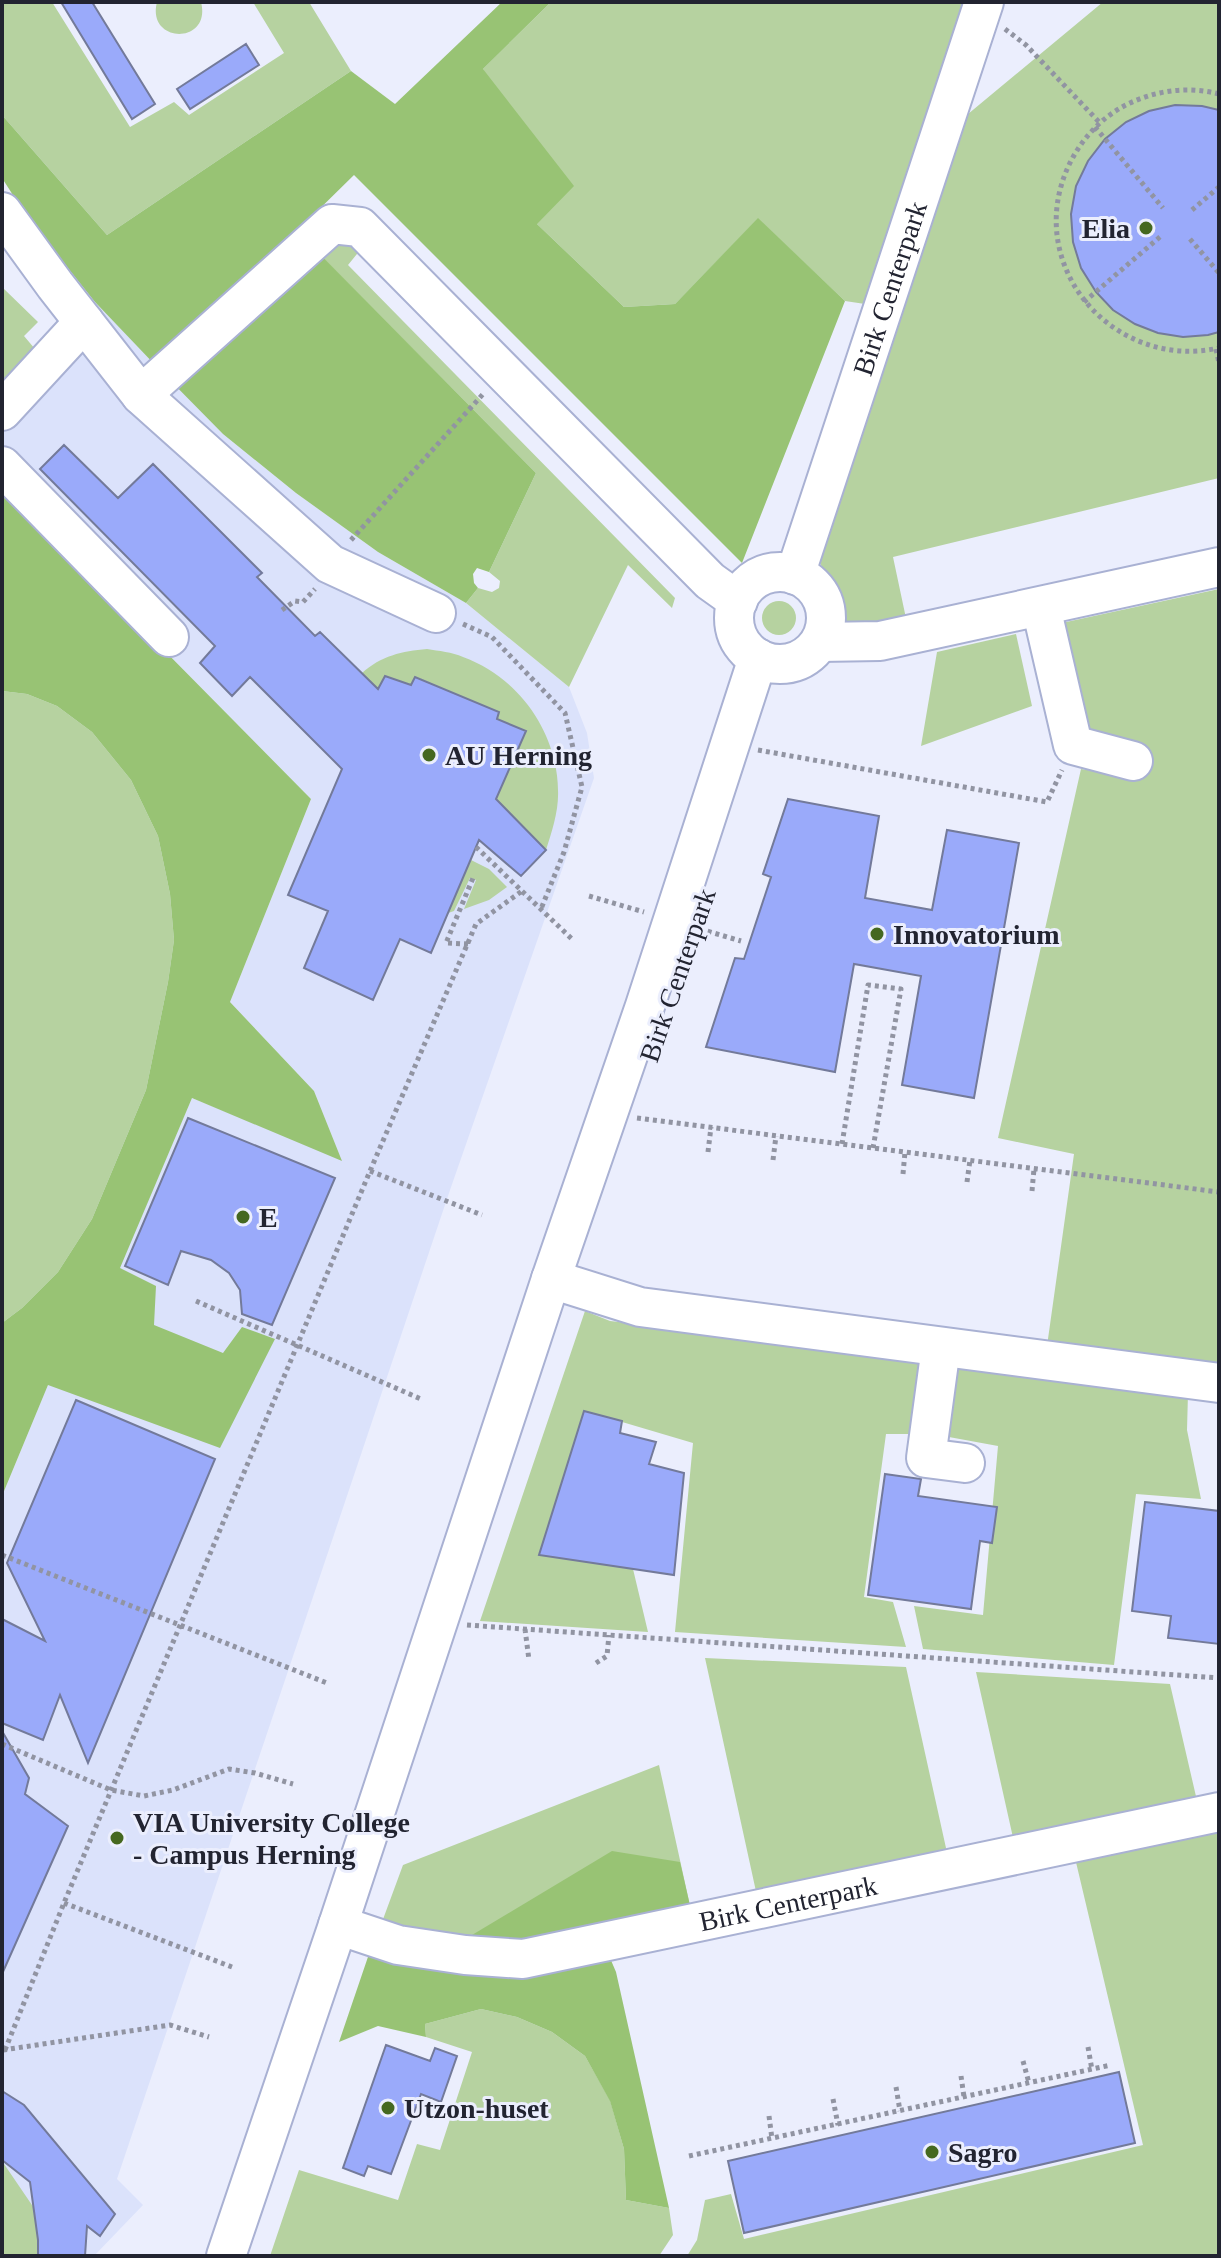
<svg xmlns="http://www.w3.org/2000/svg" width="1221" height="2258" font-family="'Times New Roman',serif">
  <rect width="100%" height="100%" fill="#ebeefd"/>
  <path fill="#dbe2fb" d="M 95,302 L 223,434 L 296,493 L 378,552 L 466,603 L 569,687 L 587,733 L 594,778 L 450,1190 L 117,2179 L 143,2205 L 94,2256 L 2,2256 L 2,1496 L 48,1385 L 119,1268 L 192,1098 L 341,1159 L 314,1091 L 230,1002 L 311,799 L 2,486 L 2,411 L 46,362 Z"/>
  <path fill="#b6d2a0" d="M 2,2 L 52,2 L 130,127 L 174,102 L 189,115 L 284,53 L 253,2 L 309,2 L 351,71 L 107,235 L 2,115 Z
    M 157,2 L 201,2 C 212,45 146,44 157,2 Z
    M 551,2 L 967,2 L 865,304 L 845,301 L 758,219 L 675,304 L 624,307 L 537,224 L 483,69 Z
    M 1103,2 L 1219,2 L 1219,478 L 893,557 L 907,623 L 841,625 L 818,556 L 956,124 Z
    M 342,243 L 361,249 L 348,265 L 675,598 L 672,608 L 628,565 L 569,687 L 466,603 L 478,588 L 492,592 L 499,588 L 500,581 L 489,572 L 536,473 L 319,254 L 333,245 Z
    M 2,287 L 38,322 L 24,336 L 46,362 L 2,411 Z
    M 1219,589 L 1219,1368 L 1047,1346 L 1074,1154 L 998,1138 L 1081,769 L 1134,777 L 1096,739 L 1083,721 L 1057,624 Z
    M762 618a17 17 0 1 1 34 0a17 17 0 1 1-34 0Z
    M 1016,634 L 1032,706 L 921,746 L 937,652 Z
    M 427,649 C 439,651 452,652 463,657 C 518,677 557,731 558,790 C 559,810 552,831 546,850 L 496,799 L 526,731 L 497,719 L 499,712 L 416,677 L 411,685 L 385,676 L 378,689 L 362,673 C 381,656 402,651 427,649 Z
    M 2,691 L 27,694 L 57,706 L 92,732 L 131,780 L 158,836 L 170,894 L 174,940 L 168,982 L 146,1090 L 92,1219 L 58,1272 L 22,1308 L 2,1323 Z
    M 471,860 L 489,869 L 507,887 L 489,900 L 464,909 L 476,880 L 470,878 L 454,911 L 448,913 Z
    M 585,1311 L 610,1321 L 926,1357 L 919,1434 L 886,1434 L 864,1597 L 893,1602 L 906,1647 L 675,1632 L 693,1443 L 585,1411 L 539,1555 L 633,1569 L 648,1632 L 480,1621 Z
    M 950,1361 L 1188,1393 L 1187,1430 L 1201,1499 L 1136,1494 L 1114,1665 L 923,1649 L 914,1606 L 983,1615 L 998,1446 L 938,1435 Z
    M 705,1658 L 906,1667 L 948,1857 L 757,1896 Z
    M 976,1672 L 1170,1684 L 1198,1805 L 1014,1842 Z
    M 659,1765 L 691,1910 L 520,1946 L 405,1930 L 382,1922 L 403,1865 Z
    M 1219,1827 L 1219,2256 L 687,2256 L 697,2240 L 705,2200 L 731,2194 L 744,2239 L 1143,2145 L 1075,1858 Z
    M 481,2009 L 517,2017 L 552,2032 L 585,2056 L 610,2100 L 624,2149 L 626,2200 L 669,2208 L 673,2235 L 659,2256 L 270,2256 L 299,2170 L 398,2200 L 417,2144 L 440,2150 L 472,2052 L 426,2037 L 425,2024 Z
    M 2,2161 L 34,2208 L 38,2240 L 38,2256 L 2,2256 Z"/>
  <path fill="#98c374" d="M 502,2 L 551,2 L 483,69 L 574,186 L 537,224 L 624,307 L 675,304 L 758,218 L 845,301 L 742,563 L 354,175 L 297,231 L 536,473 L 489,572 L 477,568 L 473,574 L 474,583 L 478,588 L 466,603 L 378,552 L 296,493 L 223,434 L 158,368 L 95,302 L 27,217 L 2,178 L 2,115 L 107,235 L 351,71 L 395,104 Z
    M 2,486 L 311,799 L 230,1002 L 314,1091 L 342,1161 L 192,1098 L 120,1268 L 156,1286 L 154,1325 L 223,1353 L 242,1327 L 275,1339 L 220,1448 L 48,1385 L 2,1496 L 2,1323 L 22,1308 L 58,1272 L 92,1219 L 146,1090 L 168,982 L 174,940 L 170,894 L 158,836 L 131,780 L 92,732 L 57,706 L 27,694 L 2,691 Z
    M 612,1851 L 680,1862 L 691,1910 L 520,1946 L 467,1938 Z
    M 370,1951 L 610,1958 L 616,1972 L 669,2208 L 626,2200 L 624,2149 L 610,2101 L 585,2056 L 552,2032 L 517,2017 L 481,2009 L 425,2024 L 426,2037 L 378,2026 L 339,2042 Z"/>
  <path fill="#9aaafa" stroke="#737a9a" stroke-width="2" d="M 61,2 L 92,2 L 155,104 L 132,119 Z
    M 246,44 L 259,65 L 190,109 L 177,89 Z
    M 1175,105 L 1202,106 L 1219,110 L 1219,332 L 1208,335 L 1183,337 L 1158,333 L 1135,324 L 1113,310 L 1096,292 L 1081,268 L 1073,242 L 1071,214 L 1076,186 L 1088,161 L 1105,139 L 1126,122 L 1149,111 Z
    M 64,445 L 118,498 L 153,464 L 262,573 L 257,577 L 315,636 L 320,632 L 378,689 L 385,676 L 411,685 L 415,677 L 499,712 L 497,719 L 526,731 L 496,799 L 546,850 L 521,876 L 479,840 L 431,953 L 400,939 L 373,1000 L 304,968 L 328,911 L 288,895 L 342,769 L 250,677 L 232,696 L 200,663 L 215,646 L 40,469 Z
    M 788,799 L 879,816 L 865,898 L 932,910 L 947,830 L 1019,843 L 974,1098 L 902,1085 L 921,976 L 854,964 L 835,1072 L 706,1047 L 735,958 L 744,959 L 771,877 L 763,874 Z
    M 188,1118 L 335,1178 L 272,1325 L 242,1314 L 240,1290 L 229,1273 L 211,1260 L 181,1251 L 168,1285 L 125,1266 Z
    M 76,1400 L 215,1459 L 88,1763 L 60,1695 L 43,1740 L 2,1723 L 2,1619 L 45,1641 L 7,1563 Z
    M 584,1411 L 622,1421 L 620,1433 L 656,1442 L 649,1464 L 684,1473 L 674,1575 L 539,1555 Z
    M 885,1474 L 921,1479 L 918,1496 L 997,1507 L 992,1543 L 980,1541 L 971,1609 L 868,1595 Z
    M 1145,1502 L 1219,1511 L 1219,1644 L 1168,1638 L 1171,1616 L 1132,1611 Z
    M 2,1731 L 29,1778 L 25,1794 L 68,1826 L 2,1974 Z
    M 386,2045 L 430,2061 L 435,2048 L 457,2056 L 441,2102 L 421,2094 L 391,2174 L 368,2166 L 364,2176 L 343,2168 Z
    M 1119,2072 L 1135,2143 L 744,2233 L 728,2161 Z
    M 2,2091 L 24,2105 L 115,2214 L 100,2236 L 87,2226 L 85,2256 L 38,2256 L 38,2240 L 30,2182 L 2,2160 Z"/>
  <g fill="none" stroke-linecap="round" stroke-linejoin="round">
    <defs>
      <g id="minor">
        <path d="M 2,212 L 55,285 L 141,395 L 330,564 L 436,613"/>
        <path d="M 141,395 L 332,224 L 360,227 L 710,581 L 738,601"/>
        <path d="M 2,411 L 84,322"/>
        <path d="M 2,466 L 169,637"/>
        <circle cx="780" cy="618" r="46"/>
        <path id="s1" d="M 795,575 L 984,2"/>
        <path d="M 1041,607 L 1073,745 L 1133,761"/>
        <path d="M 820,642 L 880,641 L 1219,567"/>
        <path d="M 551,1279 L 640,1307 L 1219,1383"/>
        <path d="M 941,1347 L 926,1458 L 965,1463"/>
        <path id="s2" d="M 338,1925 L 398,1945 L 465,1955 L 523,1959 L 1219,1812"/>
        <path d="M 226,2256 L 338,1925 L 551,1279 L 645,1006 L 758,658"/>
      </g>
    </defs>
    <use href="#minor" stroke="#a9b1d3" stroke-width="42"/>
    <path stroke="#9194a2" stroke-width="5" stroke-dasharray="4 4" stroke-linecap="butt" d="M 1005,29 L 1026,45 L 1100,123
      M 1219,94 C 1189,86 1158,90 1130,103 C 1102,116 1081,139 1068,167 C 1023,267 1114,371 1219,348
      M 1095,127 L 1163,208
      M 1192,210 L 1219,187
      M 1190,239 L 1219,273
      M 1084,302 L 1161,236
      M 1216,349 L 1219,363
      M 351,540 L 484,393
      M 282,610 L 295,601 L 303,602 L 315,589
      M 463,624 L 492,637 L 565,713 L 582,787 L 564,852 L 541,909
      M 758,750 L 1047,802 L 1062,770
      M 476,847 L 574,941
      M 589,896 L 644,912
      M 700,929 L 741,941
      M 468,944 L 446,943 L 473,878
      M 637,1118 L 1219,1192
      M 842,1144 L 868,985 L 901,989 L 873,1148
      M 708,1152 L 711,1127
      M 773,1160 L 776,1136
      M 370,1171 L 482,1215
      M 903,1174 L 905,1152
      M 967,1182 L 970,1160
      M 1032,1191 L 1034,1169
      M 196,1301 L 421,1399
      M 2,1555 L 327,1683
      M 467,1625 L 1219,1678
      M 525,1629 L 529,1660
      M 596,1663 L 607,1656 L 609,1635
      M 2,1744 L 111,1790 L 144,1796 L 173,1790 L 229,1769 L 255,1773 L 293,1784
      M 64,1903 L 232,1967
      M 1088,2047 L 1092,2070
      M 3,2050 L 170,2025 L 209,2037
      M 5,2050 L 64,1903 L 370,1171 L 476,924 L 522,891
      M 1023,2061 L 1029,2083
      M 961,2076 L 964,2097
      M 896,2087 L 900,2111
      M 833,2099 L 838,2125
      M 769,2116 L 772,2139
      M 689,2156 L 1111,2065"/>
    <use href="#minor" stroke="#fff" stroke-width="38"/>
  </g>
  <g fill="#456820" stroke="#ebeefd" stroke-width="3">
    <circle cx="1146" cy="228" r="8"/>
    <circle cx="429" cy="755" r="8"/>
    <circle cx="877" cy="934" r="8"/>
    <circle cx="243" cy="1217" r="8"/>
    <circle cx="117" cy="1838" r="8"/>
    <circle cx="388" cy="2108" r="8"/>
    <circle cx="932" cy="2152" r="8"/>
  </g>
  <g text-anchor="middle" stroke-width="6" stroke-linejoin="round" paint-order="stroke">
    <g font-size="28" font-weight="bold" fill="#222431" stroke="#ebeefd" text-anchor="start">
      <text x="1130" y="238" text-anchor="end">Elia</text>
      <text x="445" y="765">AU Herning</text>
      <text x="893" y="944">Innovatorium</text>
      <text x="259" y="1227">E</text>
      <text x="133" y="1832">VIA University College<tspan x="133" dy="32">- Campus Herning</tspan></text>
      <text x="404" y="2118">Utzon-huset</text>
      <text x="948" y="2162">Sagro</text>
    </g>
    <g font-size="28" fill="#222431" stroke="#ebeefd">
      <text dy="10" stroke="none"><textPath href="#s1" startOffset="302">Birk Centerpark</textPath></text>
      <text transform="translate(677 975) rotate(-71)" y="10">Birk Centerpark</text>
      <text dy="10" stroke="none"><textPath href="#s2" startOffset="460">Birk Centerpark</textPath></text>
    </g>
  </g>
  <rect width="1221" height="2258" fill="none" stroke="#222431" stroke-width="8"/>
</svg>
